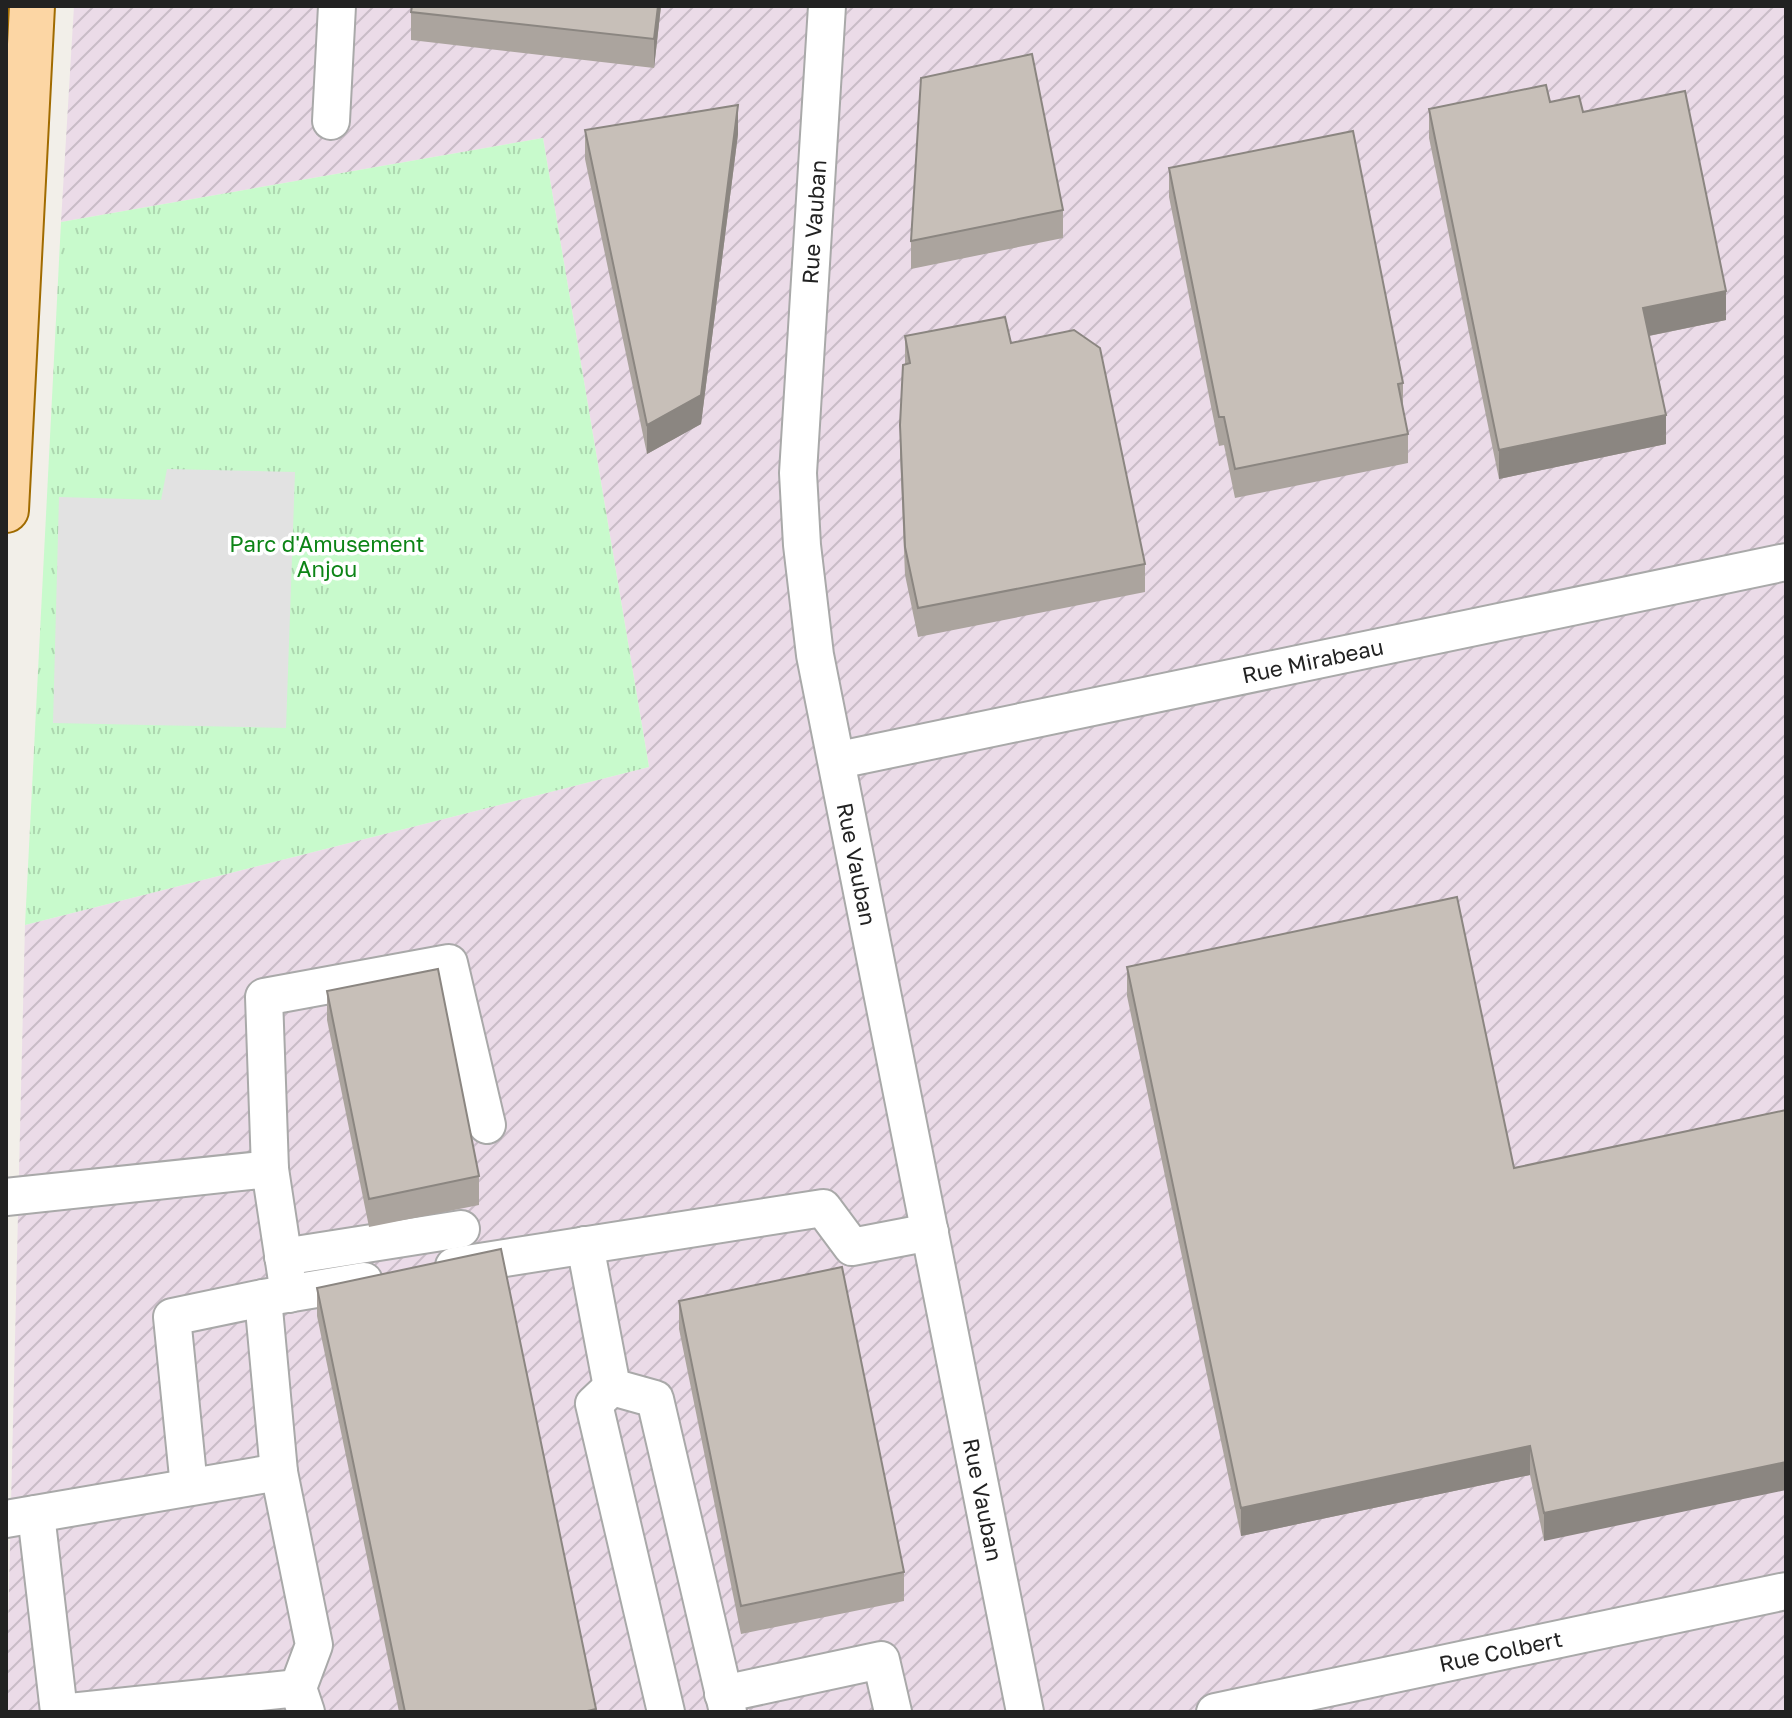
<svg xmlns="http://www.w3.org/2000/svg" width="1792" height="1718" font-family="'Golos Text',sans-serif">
  <defs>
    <pattern id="industrial-furrows" width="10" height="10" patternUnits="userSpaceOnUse" patternTransform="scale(2)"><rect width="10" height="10" fill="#ebdbe8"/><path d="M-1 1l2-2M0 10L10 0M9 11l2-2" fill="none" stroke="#c9bcc7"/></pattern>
    <pattern id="park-tufts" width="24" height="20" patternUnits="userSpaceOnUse" patternTransform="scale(2)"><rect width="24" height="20" fill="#c8facc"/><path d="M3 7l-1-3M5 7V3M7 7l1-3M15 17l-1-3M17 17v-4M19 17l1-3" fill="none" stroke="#acd6af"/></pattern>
  </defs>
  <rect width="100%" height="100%" fill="#f2efe9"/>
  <path fill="url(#industrial-furrows)" d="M 74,6 L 1786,6 L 1786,1712 L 6,1712 L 25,925 L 649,767 L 543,138 L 61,222 Z"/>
  <path fill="url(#park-tufts)" d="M 543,138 L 649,767 L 25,925 L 61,222 Z"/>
  <path fill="#e2e2e2" d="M 167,469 L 295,472 L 286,728 L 53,723 L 59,497 L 161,500 Z"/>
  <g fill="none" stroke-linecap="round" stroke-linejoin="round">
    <defs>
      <g id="minor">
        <path id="s1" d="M 827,6 L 798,473 L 802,545 L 815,655 L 1025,1712"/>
        <path d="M 331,121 L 337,6"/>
        <path id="s2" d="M 839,760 L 1786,562"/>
        <path d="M 270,1169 L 264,997 L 449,963 L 487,1125"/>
        <path d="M 6,1197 L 270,1169 L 289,1294"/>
        <path d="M 585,1245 L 612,1387 L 655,1399 L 728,1712"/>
        <path d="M 283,1257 L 461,1229"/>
        <path d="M 454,1266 L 823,1208 L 852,1247 L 930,1232"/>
        <path d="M 263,1298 L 364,1281"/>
        <path d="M 612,1387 L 594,1404 L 666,1712"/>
        <path d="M 189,1487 L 172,1317 L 263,1298 L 279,1472"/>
        <path d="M 36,1514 L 59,1712"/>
        <path d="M 6,1519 L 279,1472 L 314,1645 L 298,1688 L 306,1712"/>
        <path d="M 723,1694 L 881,1660 L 893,1712"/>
        <path d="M 70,1712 L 298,1688"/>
        <path id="s3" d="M 1215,1712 L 1786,1591"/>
      </g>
      <path id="major" d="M 6,510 L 32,6"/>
    </defs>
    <use href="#minor" stroke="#a9a9a9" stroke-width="40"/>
    <use href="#major" stroke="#a06b00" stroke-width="48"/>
    <use href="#minor" stroke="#fff" stroke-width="36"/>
    <use href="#major" stroke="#fcd6a4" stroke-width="44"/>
  </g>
  <path fill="#aba49e" d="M 661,6 L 654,68 L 411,40 L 411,12 Z
    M 1550,102 L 1583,112 L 1726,320 L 1649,336 L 1666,444 L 1499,479 L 1429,138 L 1429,109 Z
    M 585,130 L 738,134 L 701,424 L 647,454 L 585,159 Z
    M 1169,168 L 1403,383 L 1403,411 L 1408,434 L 1408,463 L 1235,498 L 1224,445 L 1219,446 L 1169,197 Z
    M 1063,210 L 1063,238 L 911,269 L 911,241 Z
    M 905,336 L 1011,343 L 1145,564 L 1145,592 L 918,637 L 905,575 L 900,454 L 900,425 L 905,364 Z
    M 1127,967 L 1514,1168 L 1786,1110 L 1544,1541 L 1530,1475 L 1241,1536 L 1127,996 Z
    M 327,991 L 479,1176 L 479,1205 L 369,1227 L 327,1020 Z
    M 317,1288 L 596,1712 L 399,1712 L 317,1316 Z
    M 679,1301 L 904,1572 L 904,1601 L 741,1634 L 679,1329 Z"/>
  <path fill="#8b8681" d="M 658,6 L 661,6 L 654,68 L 654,39 Z
    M 738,105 L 738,134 L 701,424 L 647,454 L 647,425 Z
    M 1726,291 L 1726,320 L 1643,337 L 1643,308 Z
    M 1666,415 L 1666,444 L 1499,479 L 1499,450 Z
    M 1530,1446 L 1530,1475 L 1241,1536 L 1241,1508 Z
    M 1786,1462 L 1786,1490 L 1544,1541 L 1544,1513 Z"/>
  <path fill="#c7bfb8" stroke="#8b8681" stroke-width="2" d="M 412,6 L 658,6 L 654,39 L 411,12 Z
    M 1032,54 L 1063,210 L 911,241 L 921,78 Z
    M 1546,85 L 1550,102 L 1579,96 L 1583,112 L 1685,91 L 1726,291 L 1643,308 L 1666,415 L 1499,450 L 1429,109 Z
    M 738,105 L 701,395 L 647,425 L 585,130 Z
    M 1353,131 L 1403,383 L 1398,384 L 1408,434 L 1235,469 L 1224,417 L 1219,417 L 1169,168 Z
    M 1005,317 L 1011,343 L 1074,330 L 1100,348 L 1145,564 L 918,608 L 905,547 L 900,425 L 903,365 L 910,363 L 905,336 Z
    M 1457,897 L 1514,1168 L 1786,1110 L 1786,1462 L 1544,1513 L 1530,1446 L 1241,1508 L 1127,967 Z
    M 438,969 L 479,1176 L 369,1199 L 327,991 Z
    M 501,1249 L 596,1709 L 583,1712 L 405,1712 L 317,1288 Z
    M 842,1267 L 904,1572 L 741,1606 L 679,1301 Z"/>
  <g text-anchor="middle" stroke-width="7" stroke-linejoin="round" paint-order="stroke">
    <g font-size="22" fill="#222" stroke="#fff">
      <text transform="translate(814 222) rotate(-86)" y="8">Rue Vauban</text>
      <text dy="8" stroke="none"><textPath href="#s2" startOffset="484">Rue Mirabeau</textPath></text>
      <text dy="8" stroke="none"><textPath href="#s1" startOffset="864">Rue Vauban</textPath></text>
      <text dy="8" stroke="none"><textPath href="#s1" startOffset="1512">Rue Vauban</textPath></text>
      <text dy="8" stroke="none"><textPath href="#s3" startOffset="292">Rue Colbert</textPath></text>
    </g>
    <g font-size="22" fill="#0c8416" stroke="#fff">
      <text x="327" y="552">Parc d'Amusement<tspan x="327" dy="25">Anjou</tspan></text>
    </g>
  </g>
  <rect width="1792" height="1718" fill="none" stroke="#222222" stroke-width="16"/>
</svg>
